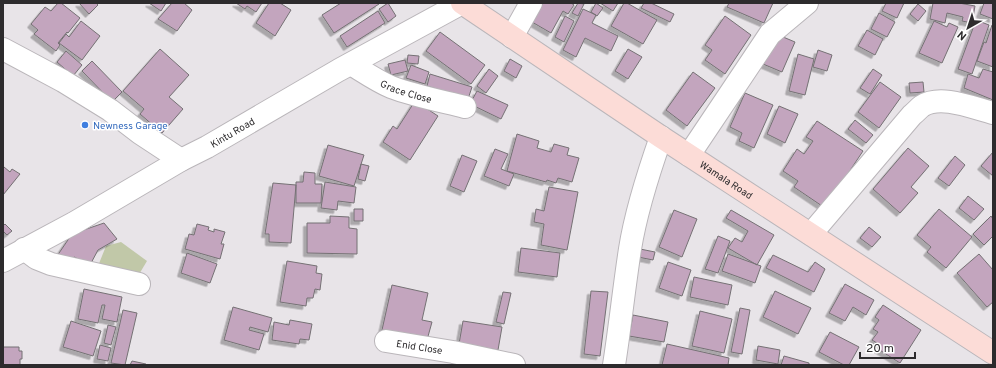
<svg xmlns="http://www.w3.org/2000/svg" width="996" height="368" font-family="Overpass,sans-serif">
  <defs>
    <filter id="shadow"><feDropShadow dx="-3.5" dy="3.5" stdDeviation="0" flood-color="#0004"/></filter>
  </defs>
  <rect width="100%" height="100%" fill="#e8e4e8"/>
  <path fill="#c1c8a8" d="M 121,242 L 147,261 L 138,276 L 98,266 L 106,246 Z"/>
  <path fill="#c3a5be" stroke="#757174" filter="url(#shadow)" d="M 58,3 L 61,3 L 80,18 L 68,33 L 67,32 L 58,43 L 60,45 L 56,51 L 34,34 L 38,30 L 31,24 L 45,7 L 51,11 Z
    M 79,3 L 96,3 L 98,5 L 89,14 Z
    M 149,3 L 166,3 L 161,11 Z
    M 172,3 L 184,3 L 192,10 L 177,31 L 158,19 Z
    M 236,3 L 262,3 L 256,12 L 247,6 L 245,9 Z
    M 269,3 L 280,3 L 291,10 L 275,36 L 256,23 Z
    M 341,3 L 378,3 L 379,4 L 334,33 L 322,15 Z
    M 388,3 L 396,16 L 388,22 L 379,9 Z
    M 543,3 L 571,3 L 574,5 L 568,14 L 563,11 L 551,33 L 532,22 Z
    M 578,3 L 584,4 L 578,16 L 572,13 Z
    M 596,3 L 603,8 L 597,16 L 591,12 Z
    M 600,3 L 618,3 L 613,11 Z
    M 624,3 L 627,3 L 657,20 L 643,44 L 611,26 Z
    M 644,3 L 651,3 L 674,14 L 670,22 L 641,8 Z
    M 729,3 L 773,3 L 764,23 L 727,7 Z
    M 886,3 L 904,3 L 897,18 L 882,11 Z
    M 933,3 L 959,3 L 975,6 L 972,23 L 962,21 L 963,17 L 947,13 L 945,23 L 930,19 Z
    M 984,3 L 993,3 L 993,19 L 980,14 Z
    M 918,4 L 926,11 L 918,21 L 910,14 Z
    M 583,9 L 596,15 L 592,23 L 618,36 L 611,51 L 585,38 L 576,57 L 563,50 Z
    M 378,11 L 385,23 L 347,47 L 340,36 Z
    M 879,13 L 895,22 L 887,37 L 871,29 Z
    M 565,16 L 574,21 L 564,42 L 555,37 Z
    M 725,16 L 751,35 L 725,74 L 705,60 L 712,50 L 705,45 Z
    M 976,20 L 989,25 L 972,74 L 958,69 Z
    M 81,21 L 100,36 L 82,60 L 59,43 L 66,34 L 69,37 Z
    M 934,21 L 947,27 L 949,23 L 958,27 L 942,63 L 919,53 Z
    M 992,25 L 993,25 L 993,67 L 977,61 L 984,42 L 986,43 Z
    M 867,30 L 883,39 L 875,55 L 858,46 Z
    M 440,32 L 485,65 L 471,84 L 426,51 Z
    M 776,34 L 795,42 L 782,72 L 763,64 Z
    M 160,49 L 189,75 L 169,97 L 183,109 L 162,133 L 140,114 L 144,109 L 123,91 Z
    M 628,49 L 642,57 L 628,79 L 615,71 Z
    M 818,50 L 832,55 L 827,71 L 813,67 Z
    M 66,51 L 82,65 L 73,76 L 57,62 Z
    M 798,54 L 814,59 L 805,95 L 789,91 Z
    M 408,55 L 419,56 L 418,64 L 407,63 Z
    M 510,59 L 522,66 L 516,78 L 504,71 Z
    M 405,60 L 408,71 L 391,75 L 388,64 Z
    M 92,61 L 122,92 L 112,102 L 82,71 Z
    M 411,65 L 429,72 L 425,84 L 406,78 Z
    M 489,69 L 498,76 L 486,93 L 477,86 Z
    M 873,69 L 882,75 L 870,94 L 860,88 Z
    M 983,69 L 993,72 L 993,100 L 964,88 L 968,74 L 979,78 Z
    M 693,72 L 715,88 L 687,126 L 666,110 Z
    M 430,74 L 472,87 L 468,99 L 427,86 Z
    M 880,82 L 901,97 L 879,128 L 858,112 Z
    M 923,82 L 924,92 L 910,93 L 909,83 Z
    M 477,91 L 508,105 L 501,119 L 470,104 Z
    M 745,93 L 773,105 L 754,148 L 739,141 L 742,133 L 730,127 Z
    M 415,101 L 438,116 L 410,160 L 383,142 L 393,126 L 397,129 Z
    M 779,106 L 798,114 L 785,143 L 767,134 Z
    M 855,120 L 873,135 L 866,143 L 848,129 Z
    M 817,121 L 863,151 L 825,208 L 794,187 L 798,181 L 783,171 L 797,149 L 804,154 L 813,141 L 806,137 Z
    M 517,134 L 539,141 L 537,148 L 551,152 L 554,144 L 569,148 L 567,155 L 579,158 L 572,182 L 558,178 L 556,183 L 547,180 L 546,182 L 507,171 Z
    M 328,145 L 364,155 L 354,186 L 319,176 Z
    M 908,148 L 929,166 L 911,187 L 918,193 L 900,213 L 873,189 Z
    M 495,149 L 508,154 L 501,169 L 514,174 L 509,186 L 484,176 Z
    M 993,152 L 993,176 L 981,166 Z
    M 462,155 L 477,161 L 464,192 L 450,186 Z
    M 955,156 L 965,165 L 949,186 L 938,178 Z
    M 361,164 L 369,166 L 365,181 L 358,179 Z
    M 4,167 L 10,172 L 12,169 L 20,174 L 3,195 L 3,169 Z
    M 304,172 L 315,173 L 315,184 L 322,184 L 321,203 L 296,203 L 296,182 L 303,182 Z
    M 325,182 L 356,187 L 354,203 L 338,201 L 337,210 L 321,208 Z
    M 273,183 L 296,185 L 291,243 L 269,242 L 269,234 L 265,234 Z
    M 549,187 L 578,192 L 567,250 L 541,245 L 544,224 L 534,222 L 536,209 L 544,211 Z
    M 968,196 L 984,209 L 974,220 L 959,208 Z
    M 354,209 L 363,209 L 363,221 L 354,221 Z
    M 939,209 L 972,237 L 946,268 L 927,252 L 931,247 L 917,235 Z
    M 674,210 L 697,219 L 682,257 L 659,247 Z
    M 731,210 L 774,235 L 757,265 L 728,248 L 735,238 L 742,242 L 748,231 L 726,218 Z
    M 330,216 L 349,217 L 349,228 L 357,229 L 357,254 L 307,253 L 307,223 L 330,223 Z
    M 991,216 L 993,219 L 993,236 L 984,245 L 973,234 Z
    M 104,223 L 117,239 L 98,250 L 90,265 L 74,257 L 71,263 L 57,256 L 72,234 Z
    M 5,224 L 12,231 L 7,235 L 3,231 L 3,226 Z
    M 197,224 L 209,227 L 208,230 L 214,232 L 214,229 L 225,232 L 221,244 L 224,244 L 220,259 L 185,249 L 189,234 L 194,235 Z
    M 869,227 L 881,237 L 872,247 L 860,238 Z
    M 718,236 L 730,241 L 718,273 L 705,269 Z
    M 521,248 L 560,253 L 557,277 L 518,272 Z
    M 640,249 L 655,252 L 653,260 L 638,257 Z
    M 187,253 L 217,264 L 210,283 L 181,273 Z
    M 728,254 L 761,266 L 755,283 L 722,271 Z
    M 979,254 L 993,270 L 993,302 L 987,307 L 957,273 Z
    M 773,255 L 808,272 L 815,262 L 825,269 L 814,292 L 766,268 Z
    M 287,261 L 317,266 L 316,273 L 322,274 L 320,290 L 315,289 L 313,298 L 307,298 L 306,306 L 280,302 Z
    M 668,262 L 691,270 L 682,296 L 659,288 Z
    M 694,277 L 732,285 L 728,305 L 690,297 Z
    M 845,284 L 874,300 L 866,315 L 853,307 L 845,321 L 829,313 Z
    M 392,285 L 428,293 L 422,320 L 432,322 L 427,340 L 382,330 Z
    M 84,289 L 122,297 L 117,322 L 102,319 L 105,305 L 102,305 L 98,323 L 78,319 Z
    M 591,291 L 608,292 L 600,356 L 584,354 Z
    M 775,291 L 811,308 L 798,334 L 763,317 Z
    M 503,292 L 511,293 L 504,324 L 496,322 Z
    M 883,305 L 921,330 L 900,363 L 878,349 L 880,345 L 872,340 L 878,332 L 873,329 L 879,320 L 875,317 Z
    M 233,307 L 272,318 L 268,332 L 250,327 L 249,330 L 264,334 L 259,350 L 224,340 Z
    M 740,308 L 750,310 L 742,354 L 731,352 Z
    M 123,310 L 137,313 L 125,365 L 111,363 Z
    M 700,311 L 732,319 L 724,353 L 692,346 Z
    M 633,315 L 668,322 L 664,342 L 629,336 Z
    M 290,320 L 312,324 L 309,340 L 300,339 L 299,344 L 272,340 L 274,322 L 289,325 Z
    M 71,321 L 101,331 L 93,356 L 63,347 Z
    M 463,321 L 502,327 L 498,350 L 459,344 Z
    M 108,325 L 116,327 L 111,345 L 104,343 Z
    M 830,332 L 859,347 L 849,365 L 844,365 L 819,352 Z
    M 667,344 L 729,358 L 728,365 L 662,365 Z
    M 100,345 L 111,348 L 108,361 L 97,359 Z
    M 758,346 L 780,350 L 778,364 L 756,360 Z
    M 3,347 L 19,347 L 19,351 L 22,351 L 22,359 L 20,359 L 20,365 L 3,365 Z
    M 784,356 L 809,363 L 809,365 L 781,365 Z
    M 132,361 L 146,364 L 146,365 L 130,365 Z"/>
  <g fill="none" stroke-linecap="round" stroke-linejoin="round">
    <defs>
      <g id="street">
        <path d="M 512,37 L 531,3"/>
        <path d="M 3,49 L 63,81 L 110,110 L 140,133 L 181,160"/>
        <path id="s1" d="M 351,64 C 364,72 377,81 391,87 C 415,96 441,101 465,107"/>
        <path d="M 689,155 L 770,34 L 807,3"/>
        <path d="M 811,234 L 912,115 C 916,112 919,108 922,106 C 941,94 973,108 993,113"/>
        <path d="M 24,249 L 36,258 L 51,264 L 139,284"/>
        <path id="s2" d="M 3,261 L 74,223 L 181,160 L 207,147 L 339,70 L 462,3"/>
        <path id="s3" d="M 386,341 L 453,352 L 514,365"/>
        <path d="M 614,365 C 620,327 624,288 630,249 C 636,211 648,174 661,137"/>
      </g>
      <g id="secondary">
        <path id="s4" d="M 462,3 L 661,137 L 993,353"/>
      </g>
    </defs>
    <use href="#street" stroke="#bab6ba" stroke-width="24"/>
    <use href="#secondary" stroke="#bab6ba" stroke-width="24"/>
    <use href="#street" stroke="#fff" stroke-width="22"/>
    <use href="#secondary" stroke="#fcdcd7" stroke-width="22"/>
  </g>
  <circle fill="#3f7fe0" stroke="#fff" stroke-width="1.5" cx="85" cy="125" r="4"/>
  <g text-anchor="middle" stroke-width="3" stroke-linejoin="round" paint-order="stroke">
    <g font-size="10" fill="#2d2b2d" stroke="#fff">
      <text dy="4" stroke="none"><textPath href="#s1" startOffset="62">Grace Close</textPath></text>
      <text dy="4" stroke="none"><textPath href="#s2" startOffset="263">Kintu Road</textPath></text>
      <text dy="4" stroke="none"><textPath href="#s4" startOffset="318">Wamala Road</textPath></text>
      <text dy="4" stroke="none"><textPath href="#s3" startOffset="34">Enid Close</textPath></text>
    </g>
    <g font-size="10" fill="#366cbe" stroke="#fff" text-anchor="start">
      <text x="93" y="129">Newness Garage</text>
    </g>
  </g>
  <rect width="996" height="368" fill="none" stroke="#2d2b2d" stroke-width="8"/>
  <g transform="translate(968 28) rotate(219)" stroke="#ffffff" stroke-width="3" paint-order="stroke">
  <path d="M0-3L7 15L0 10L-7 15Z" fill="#2d2b2d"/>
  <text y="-6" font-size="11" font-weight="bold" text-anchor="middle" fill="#2d2b2d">N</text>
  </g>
  <path d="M860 352v6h55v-6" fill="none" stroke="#2d2b2d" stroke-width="2"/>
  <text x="866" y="352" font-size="12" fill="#2d2b2d" stroke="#ffffff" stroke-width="3" paint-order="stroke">20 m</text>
</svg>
